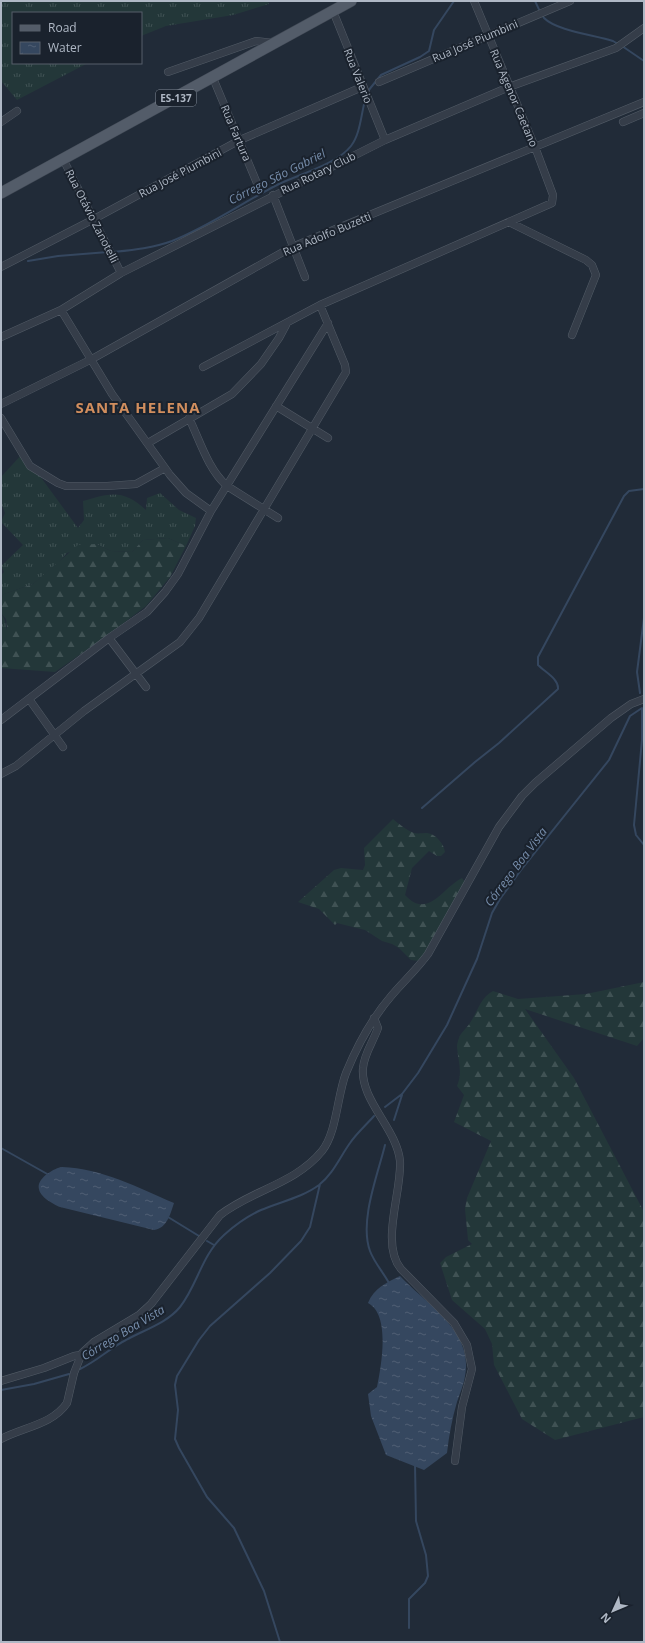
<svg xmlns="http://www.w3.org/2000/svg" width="645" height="1643" font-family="'Open Sans',sans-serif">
  <defs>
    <pattern id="grass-tufts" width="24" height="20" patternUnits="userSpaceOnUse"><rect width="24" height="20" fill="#233739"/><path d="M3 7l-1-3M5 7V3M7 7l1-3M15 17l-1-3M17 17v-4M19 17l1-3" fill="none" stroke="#405254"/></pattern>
    <pattern id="forest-firs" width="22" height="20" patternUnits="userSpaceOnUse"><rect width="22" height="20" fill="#233739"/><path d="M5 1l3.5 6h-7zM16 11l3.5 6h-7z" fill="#405254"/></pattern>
    <pattern id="water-ripples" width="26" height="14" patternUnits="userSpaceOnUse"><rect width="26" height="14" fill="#35475f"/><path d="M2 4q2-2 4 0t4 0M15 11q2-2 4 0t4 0" fill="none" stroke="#505f74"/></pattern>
  </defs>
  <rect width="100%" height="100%" fill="#212b38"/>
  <path fill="url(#grass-tufts)" d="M 1,1 L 268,1 L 269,4 L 233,15 L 166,26 L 141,36 L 141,13 L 13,13 L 13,63 L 88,63 L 17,100 L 1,81 Z
    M 23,453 L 78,528 L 84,520 L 83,501 C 111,493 123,489 146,510 L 147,498 L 160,493 L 179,510 L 196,518 L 195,526 L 186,546 L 168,538 L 143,540 L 132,552 L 111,551 L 96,544 L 67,553 L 58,563 L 33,584 L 4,594 L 1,598 L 1,575 L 4,572 L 1,566 L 23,545 L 1,522 L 5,513 L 1,503 L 1,477 Z
    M 1,613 C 8,623 8,636 1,647 Z"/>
  <path fill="url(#forest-firs)" d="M 168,538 L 186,546 L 170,577 L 146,606 L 108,635 L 55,672 L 1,668 L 1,647 L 7,627 L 6,619 L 1,613 L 1,598 L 4,594 L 33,584 L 78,545 L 96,544 L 111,551 L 132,552 L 143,540 Z
    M 393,819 C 399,824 406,830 414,833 C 418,834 423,833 427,833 C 436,834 444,844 445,852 L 441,856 L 437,856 L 429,851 L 412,868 L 405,895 C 428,920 442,888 462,878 L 467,885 L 450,921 L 419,961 L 411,960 L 399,948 L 392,944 L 382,941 L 365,930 L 337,923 L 335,925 L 319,909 L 298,902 L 334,870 L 341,868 L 363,870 L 365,865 L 364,848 Z
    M 644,982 L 644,1038 L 637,1046 L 525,1009 L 574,1078 L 644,1212 L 644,1417 L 555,1440 L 522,1419 L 494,1365 L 492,1344 L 485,1329 L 452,1300 L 440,1263 L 446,1257 L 472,1244 L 468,1240 L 465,1209 L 467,1198 L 491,1141 L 454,1122 L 464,1095 L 457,1086 C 463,1072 458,1061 457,1047 C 457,1044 458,1040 459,1038 C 461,1032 467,1028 470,1023 C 478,1011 480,998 493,991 L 518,999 L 586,994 Z"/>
  <path fill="url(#water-ripples)" d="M 62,1167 C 101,1168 139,1188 174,1203 C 170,1215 167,1228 154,1230 L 60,1207 C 53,1204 40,1197 39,1189 C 36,1179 54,1168 62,1167 Z
    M 400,1276 C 426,1304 474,1331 465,1376 C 464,1384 460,1393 457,1402 C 452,1419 449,1435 447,1453 L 424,1470 L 386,1455 L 371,1416 L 368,1394 L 377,1387 C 381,1367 391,1315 368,1303 C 374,1288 386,1283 400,1276 Z"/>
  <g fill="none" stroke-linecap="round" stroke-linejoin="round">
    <path stroke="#35475f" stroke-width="2" d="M 535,1 C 538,7 540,13 544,18 C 557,31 595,35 613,41 L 618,44
      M 622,46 L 644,61
      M 368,91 L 381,75 L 420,57 L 429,51 L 434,30 L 454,1
      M 113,252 C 132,250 153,248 172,241 C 210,226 243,202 279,184 C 300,174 337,164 351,146 C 361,133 361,112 366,97
      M 28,261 L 58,256 L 108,252
      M 640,693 L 637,672 L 644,618
      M 422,808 L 475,762 L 499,743 L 558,689 C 559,679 545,672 538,665 L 538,657 L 624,496 L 629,491 L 644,489
      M 385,1107 L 402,1094 L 418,1073 L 447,1025 L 477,959 L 492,913 L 500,899 L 521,870 L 609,760 L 630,716 L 642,708 L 642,740 L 634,825 L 636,835 L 644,845
      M 394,1120 L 402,1095
      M 385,1145 C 378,1174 359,1221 370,1251 C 374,1262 383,1272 389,1283
      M 1,1148 L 49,1175
      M 168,1217 L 199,1236
      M 207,1241 L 214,1245
      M 80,1369 C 97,1361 110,1348 126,1340 C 144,1330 167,1323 180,1307 C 198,1284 201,1256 224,1235 C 235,1225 248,1216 261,1210 C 280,1202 303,1197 319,1185 C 333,1174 340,1157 350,1143 C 356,1134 366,1125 374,1116
      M 1,1390 L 34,1384 L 69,1374
      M 409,1628 L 409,1599 L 425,1583 L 428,1576 L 426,1555 L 416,1521 L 415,1464
      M 280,1642 L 264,1591 L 234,1528 L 207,1497 L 179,1448 L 175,1439 L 178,1410 L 175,1385 L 177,1376 L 199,1340 L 210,1326 L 270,1273 L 301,1241 L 310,1227 L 320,1184"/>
    <defs>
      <path id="minor" d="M 333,11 L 385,140
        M 168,72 L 256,41 L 273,43
        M 213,78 L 259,188
        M 379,82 L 570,1
        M 1,122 L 17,111
        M 623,122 L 644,113
        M 63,159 L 121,273
        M 273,195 L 305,277
        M 509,222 L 586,260 L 592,265 L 596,275 L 572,335
        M 1,267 L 94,219 L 240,140 L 362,87
        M 61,310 L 112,394 L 170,475 L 186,493 L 211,511
        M 1,337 L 61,310 L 121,273 L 385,140 L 509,87 L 616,48 L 644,28
        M 203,367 L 320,305 L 552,203 L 553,195 L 535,147 L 474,1
        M 1,404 L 92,359 L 292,247 L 644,102
        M 276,406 L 328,438
        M 1,418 L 30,466 L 58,483 L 66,486 L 107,486 L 136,484 L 165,468
        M 189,418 C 200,441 208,469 227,486 L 278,518
        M 148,443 L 232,394 L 261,364 L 279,338 L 286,325
        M 109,638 L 146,687
        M 29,699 L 63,747
        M 1,720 L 109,638 L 147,612 L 165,592 L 178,574 L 211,511 L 328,323
        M 1,774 L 16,766 L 84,711 L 180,642 L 199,618 L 346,372 L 345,365 L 320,305
        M 374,1018 L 378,1028 C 373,1042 364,1054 363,1068 C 360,1100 397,1129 400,1161 C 402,1191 380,1244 401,1269 L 454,1323 L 467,1345 L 472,1369 L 462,1407 L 455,1461
        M 1,1381 L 44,1368 L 74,1356 L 80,1355
        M 1,1439 C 23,1427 52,1425 67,1403 L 74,1373 L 82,1353 L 94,1342 L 139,1315 L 151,1304 L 220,1215 C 252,1190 295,1184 322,1151 C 337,1132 337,1096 346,1073 C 357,1046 373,1017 392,995 C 404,981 417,969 428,954 L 499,827 L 522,796 L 535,783 L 611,718 L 631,704 L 644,699"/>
      <path id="primary" d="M 1,193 L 351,1"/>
    </defs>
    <use href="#minor" stroke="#525b66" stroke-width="8"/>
    <use href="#primary" stroke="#3e4652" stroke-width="12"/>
    <use href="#minor" stroke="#353d49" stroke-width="7"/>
    <use href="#primary" stroke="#535c69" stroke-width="11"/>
  </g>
  <g text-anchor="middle" stroke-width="4" stroke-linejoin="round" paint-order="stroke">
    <rect fill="#1a222d" stroke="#828b97" stroke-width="1" x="156" y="90" width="40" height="16" rx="3"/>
    <g font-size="10" font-weight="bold" fill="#afb8c5">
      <text x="176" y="102">ES-137</text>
    </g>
    <g font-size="11" fill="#afb8c5" stroke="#1a222d">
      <text transform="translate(475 41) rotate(-23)" y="4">Rua José Piumbini</text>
      <text transform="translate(358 76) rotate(68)" y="4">Rua Valerio</text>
      <text transform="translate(514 98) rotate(67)" y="4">Rua Agenor Caetano</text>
      <text transform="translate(236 133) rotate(67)" y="4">Rua Fartura</text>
      <text transform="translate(180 173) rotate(-28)" y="4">Rua José Piumbini</text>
      <text transform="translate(318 173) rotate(-26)" y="4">Rua Rotary Club</text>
      <text transform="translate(92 216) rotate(63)" y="4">Rua Otávio Zanotelli</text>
      <text transform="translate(327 234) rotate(-23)" y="4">Rua Adolfo Buzetti</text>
    </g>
    <g font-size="12" font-style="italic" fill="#788fad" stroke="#1a222d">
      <text transform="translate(277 177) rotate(-27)" y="4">Córrego São Gabriel</text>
      <text transform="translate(516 867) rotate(-53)" y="4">Córrego Boa Vista</text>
      <text transform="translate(123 1333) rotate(-31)" y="4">Córrego Boa Vista</text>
    </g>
    <g font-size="15" font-weight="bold" letter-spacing="1" fill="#d18e5e" stroke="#1a222d">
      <text x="138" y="413">SANTA HELENA</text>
    </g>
  </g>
  <rect width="645" height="1643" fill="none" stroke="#afb8c5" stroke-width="4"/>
  <rect x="12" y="12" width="130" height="52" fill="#1a222d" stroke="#565e6a"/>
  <rect x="20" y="25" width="20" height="6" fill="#535c69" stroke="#565e6a"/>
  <text x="48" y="32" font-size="12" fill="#afb8c5">Road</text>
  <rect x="20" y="42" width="20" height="12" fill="url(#water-ripples)" stroke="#565e6a"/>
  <text x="48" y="52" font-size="12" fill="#afb8c5">Water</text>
  <g transform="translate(613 1611) rotate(226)" stroke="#1a222d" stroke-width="3" paint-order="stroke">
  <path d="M0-3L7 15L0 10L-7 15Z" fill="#afb8c5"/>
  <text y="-6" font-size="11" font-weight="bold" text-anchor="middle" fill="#afb8c5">N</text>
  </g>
</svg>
